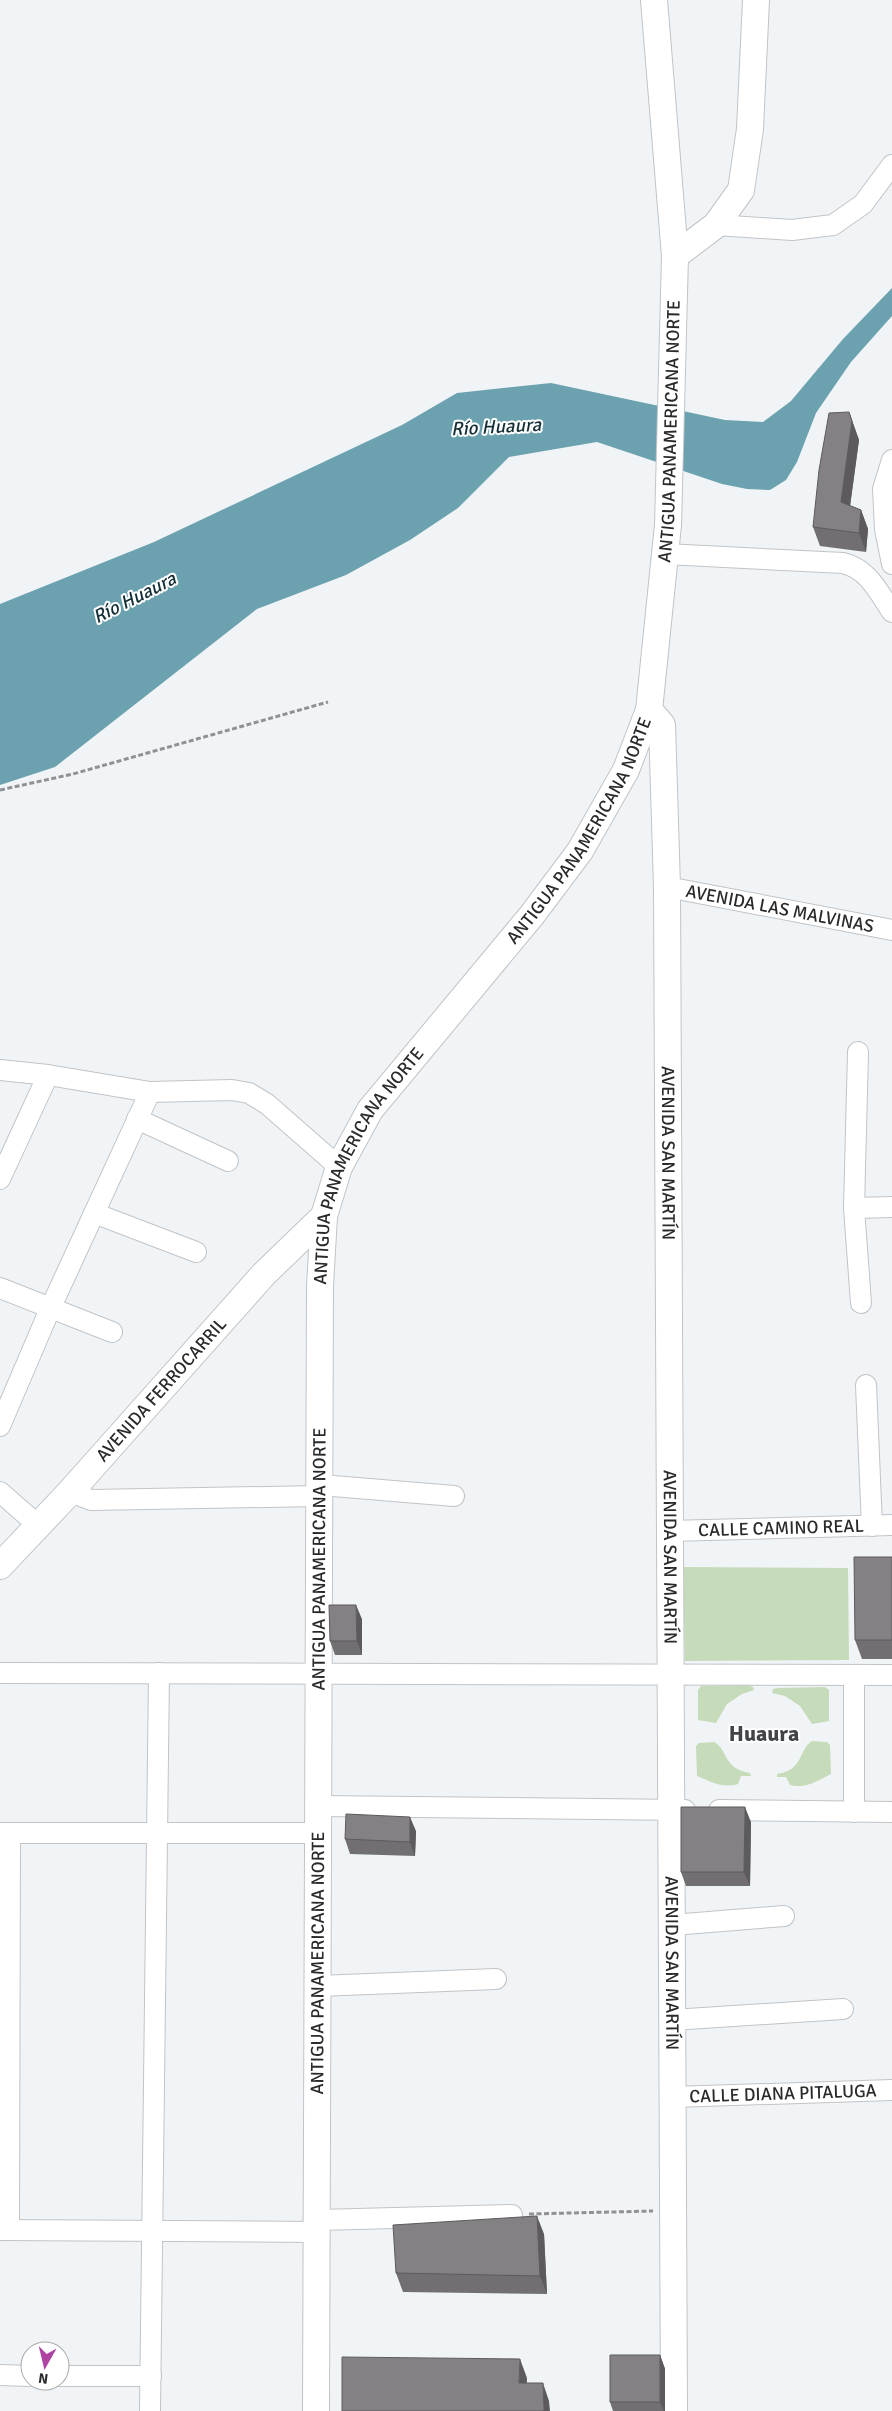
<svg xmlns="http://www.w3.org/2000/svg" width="892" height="2411" font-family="Signika,sans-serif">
  <rect width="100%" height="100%" fill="#f1f4f7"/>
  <path fill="#c6dbb9" d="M 683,1567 L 848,1568 L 849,1660 L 685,1661 Z
    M 749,1685 L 753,1687 L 754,1690 L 742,1694 L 727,1704 L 716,1723 L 698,1720 L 698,1690 L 701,1686 Z
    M 825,1687 L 829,1690 L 829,1721 L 812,1724 L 800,1706 L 785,1696 L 772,1693 L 773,1689 L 777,1688 Z
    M 812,1741 L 827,1742 L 830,1745 L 831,1774 C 818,1781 804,1789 790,1785 L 786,1777 L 777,1777 L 777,1774 C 804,1770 798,1750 812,1741 Z
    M 714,1742 C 728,1749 723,1769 750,1773 L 751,1776 L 741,1776 L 738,1784 C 724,1789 709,1781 697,1776 L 696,1746 L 699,1743 Z"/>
  <path fill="#6ca2af" d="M 892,288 L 892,316 L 851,362 L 816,413 L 797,462 L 786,480 L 770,490 L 747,489 L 722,484 L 597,442 L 509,457 L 458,508 L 410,540 L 346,575 L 257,609 L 55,767 L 0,785 L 0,604 L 154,542 L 402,425 L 457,393 L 551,383 L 725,420 L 763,422 L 791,401 L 843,339 Z"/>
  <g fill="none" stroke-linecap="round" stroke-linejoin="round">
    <defs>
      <g id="minor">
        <path d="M 716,225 L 792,230 L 833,225 L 863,204 L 892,165"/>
        <path d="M 892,460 L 883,489 L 885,529 L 892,564"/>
        <path d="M 665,554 L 843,563 C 868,569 878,591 892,612"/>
        <path id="s1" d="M 667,887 L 892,930"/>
        <path d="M 858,1052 L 854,1208 L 861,1303"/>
        <path d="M 0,1070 L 48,1075 L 150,1092 L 232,1090 L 249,1093 L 267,1104 L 339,1167"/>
        <path d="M 137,1119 L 228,1161"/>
        <path d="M 0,1179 L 48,1075"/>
        <path d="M 854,1208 L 892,1207"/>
        <path d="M 94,1213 L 196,1252"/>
        <path d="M 0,1288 L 112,1332"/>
        <path d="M 866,1385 L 872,1526"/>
        <path d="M 0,1426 L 50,1309 L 150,1092"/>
        <path d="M 321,1485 L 454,1496"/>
        <path d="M 0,1492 L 39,1526"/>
        <path d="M 70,1492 L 91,1500 L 319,1496"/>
        <path id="s2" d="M 670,1531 L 892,1525"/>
        <path d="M 0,1673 L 892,1675"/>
        <path d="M 854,1675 L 854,1812"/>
        <path d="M 318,1806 L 685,1810"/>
        <path d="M 719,1810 L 892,1812"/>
        <path d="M 0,1833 L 318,1833"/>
        <path d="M 672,1925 L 784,1916"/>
        <path d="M 318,1986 L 496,1979"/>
        <path d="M 672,2020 L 843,2009"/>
        <path id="s3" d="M 673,2097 L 892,2090"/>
        <path d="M 318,2220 L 512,2215"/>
        <path d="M 0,2230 L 317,2232"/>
        <path d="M 9,2230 L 10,1833"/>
        <path d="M 0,2375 L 30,2376"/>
        <path d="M 60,2376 L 151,2376"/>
        <path d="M 150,2411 L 159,1673"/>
      </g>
      <g id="major">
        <path d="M 675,256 L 716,225 L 741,190 L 750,129 L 756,0"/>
        <path id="s4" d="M 649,710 L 662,725 L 667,887 L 674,2411"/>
        <path id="s5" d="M 0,1566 L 70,1492 L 264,1274 L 324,1216"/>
        <path id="s6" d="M 316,2411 L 320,1286 L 324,1216 L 339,1167 L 370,1110 L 532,915 L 580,851 L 626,770 L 649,710 L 668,525 L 675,256 L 654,0"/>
      </g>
    </defs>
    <use href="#minor" stroke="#c1c4c7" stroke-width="22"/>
    <use href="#major" stroke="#c1c4c7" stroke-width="28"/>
    <path stroke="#8f9193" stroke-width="3" stroke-dasharray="5 2.5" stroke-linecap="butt" d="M 0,790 L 73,774 L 328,702
      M 529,2214 L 653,2211"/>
    <use href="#minor" stroke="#fff" stroke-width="20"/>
    <use href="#major" stroke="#fff" stroke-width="26"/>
  </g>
  <path fill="#716f72" d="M 849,412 L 859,440 L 850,506 L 861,510 L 868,529 L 866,552 L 820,546 L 813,527 Z
    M 892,1557 L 892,1659 L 862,1659 L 855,1640 Z
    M 362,1619 L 362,1655 L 335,1655 L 330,1641 Z
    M 751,1822 L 750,1886 L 686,1886 L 681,1872 Z
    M 416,1831 L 415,1856 L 350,1854 L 345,1839 Z
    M 544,2234 L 547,2294 L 403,2292 L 396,2273 Z
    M 660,2355 L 665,2369 L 665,2411 L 613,2411 L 610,2402 Z"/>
  <path fill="#5c5a5c" d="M 849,412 L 859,440 L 848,521 L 841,502 Z
    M 861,510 L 868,529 L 866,552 L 859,533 Z
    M 356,1605 L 362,1619 L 362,1655 L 357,1641 Z
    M 745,1807 L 751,1822 L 750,1886 L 744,1872 Z
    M 410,1817 L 416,1831 L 415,1856 L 410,1842 Z
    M 537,2216 L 544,2234 L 547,2294 L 540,2276 Z
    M 660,2355 L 665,2369 L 665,2411 L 664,2411 L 660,2402 Z
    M 520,2359 L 527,2378 L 526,2402 L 519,2383 Z
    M 543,2383 L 549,2401 L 550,2411 L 544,2411 Z"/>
  <path fill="#838184" stroke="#5c5a5c" d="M 849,412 L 852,421 L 841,502 L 861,510 L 859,533 L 813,527 L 819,470 L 829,413 Z
    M 854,1557 L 892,1557 L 892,1640 L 855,1640 Z
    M 329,1605 L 356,1605 L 357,1641 L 330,1641 Z
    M 681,1807 L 745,1807 L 744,1872 L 681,1872 Z
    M 346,1814 L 410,1817 L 410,1842 L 345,1839 Z
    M 537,2216 L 540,2276 L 396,2273 L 393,2225 Z
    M 610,2355 L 660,2355 L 660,2402 L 610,2402 Z
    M 342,2357 L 520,2359 L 519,2383 L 543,2383 L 544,2411 L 342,2411 Z"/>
  <g text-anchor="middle" stroke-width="4" stroke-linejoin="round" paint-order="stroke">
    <g font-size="18" fill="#292a2b" stroke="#fff">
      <text dy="6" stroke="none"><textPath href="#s6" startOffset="2082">ANTIGUA PANAMERICANA NORTE</textPath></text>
      <text dy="6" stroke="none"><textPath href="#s6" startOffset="1662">ANTIGUA PANAMERICANA NORTE</textPath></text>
      <text dy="6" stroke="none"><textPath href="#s1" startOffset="115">AVENIDA LAS MALVINAS</textPath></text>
      <text dy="6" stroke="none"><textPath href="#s4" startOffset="448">AVENIDA SAN MARTÍN</textPath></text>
      <text dy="6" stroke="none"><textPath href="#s6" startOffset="1258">ANTIGUA PANAMERICANA NORTE</textPath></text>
      <text dy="6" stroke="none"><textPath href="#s5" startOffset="239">AVENIDA FERROCARRIL</textPath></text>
      <text dy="6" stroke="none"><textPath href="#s2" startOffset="111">CALLE CAMINO REAL</textPath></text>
      <text dy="6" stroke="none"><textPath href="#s4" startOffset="852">AVENIDA SAN MARTÍN</textPath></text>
      <text dy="6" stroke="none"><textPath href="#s6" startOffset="852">ANTIGUA PANAMERICANA NORTE</textPath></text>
      <text dy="6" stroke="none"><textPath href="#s4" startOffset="1258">AVENIDA SAN MARTÍN</textPath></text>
      <text dy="6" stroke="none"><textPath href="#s6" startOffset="448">ANTIGUA PANAMERICANA NORTE</textPath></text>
      <text dy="6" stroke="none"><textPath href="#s3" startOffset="110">CALLE DIANA PITALUGA</textPath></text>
    </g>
    <g font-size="19" font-style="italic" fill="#132f36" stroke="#fff">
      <text transform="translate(496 426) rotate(-3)" y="7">Río Huaura</text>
      <text transform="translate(134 597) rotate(-27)" y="7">Río Huaura</text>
    </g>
    <g font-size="22" font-weight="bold" fill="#424447" stroke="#fff">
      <text x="764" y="1741">Huaura</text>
    </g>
  </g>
  <g transform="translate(45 2366) rotate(188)"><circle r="24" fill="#ffffff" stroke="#a9aaaa"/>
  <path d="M0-4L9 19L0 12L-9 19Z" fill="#ae43a4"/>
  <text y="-8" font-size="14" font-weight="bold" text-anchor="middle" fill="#292a2b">N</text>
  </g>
</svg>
